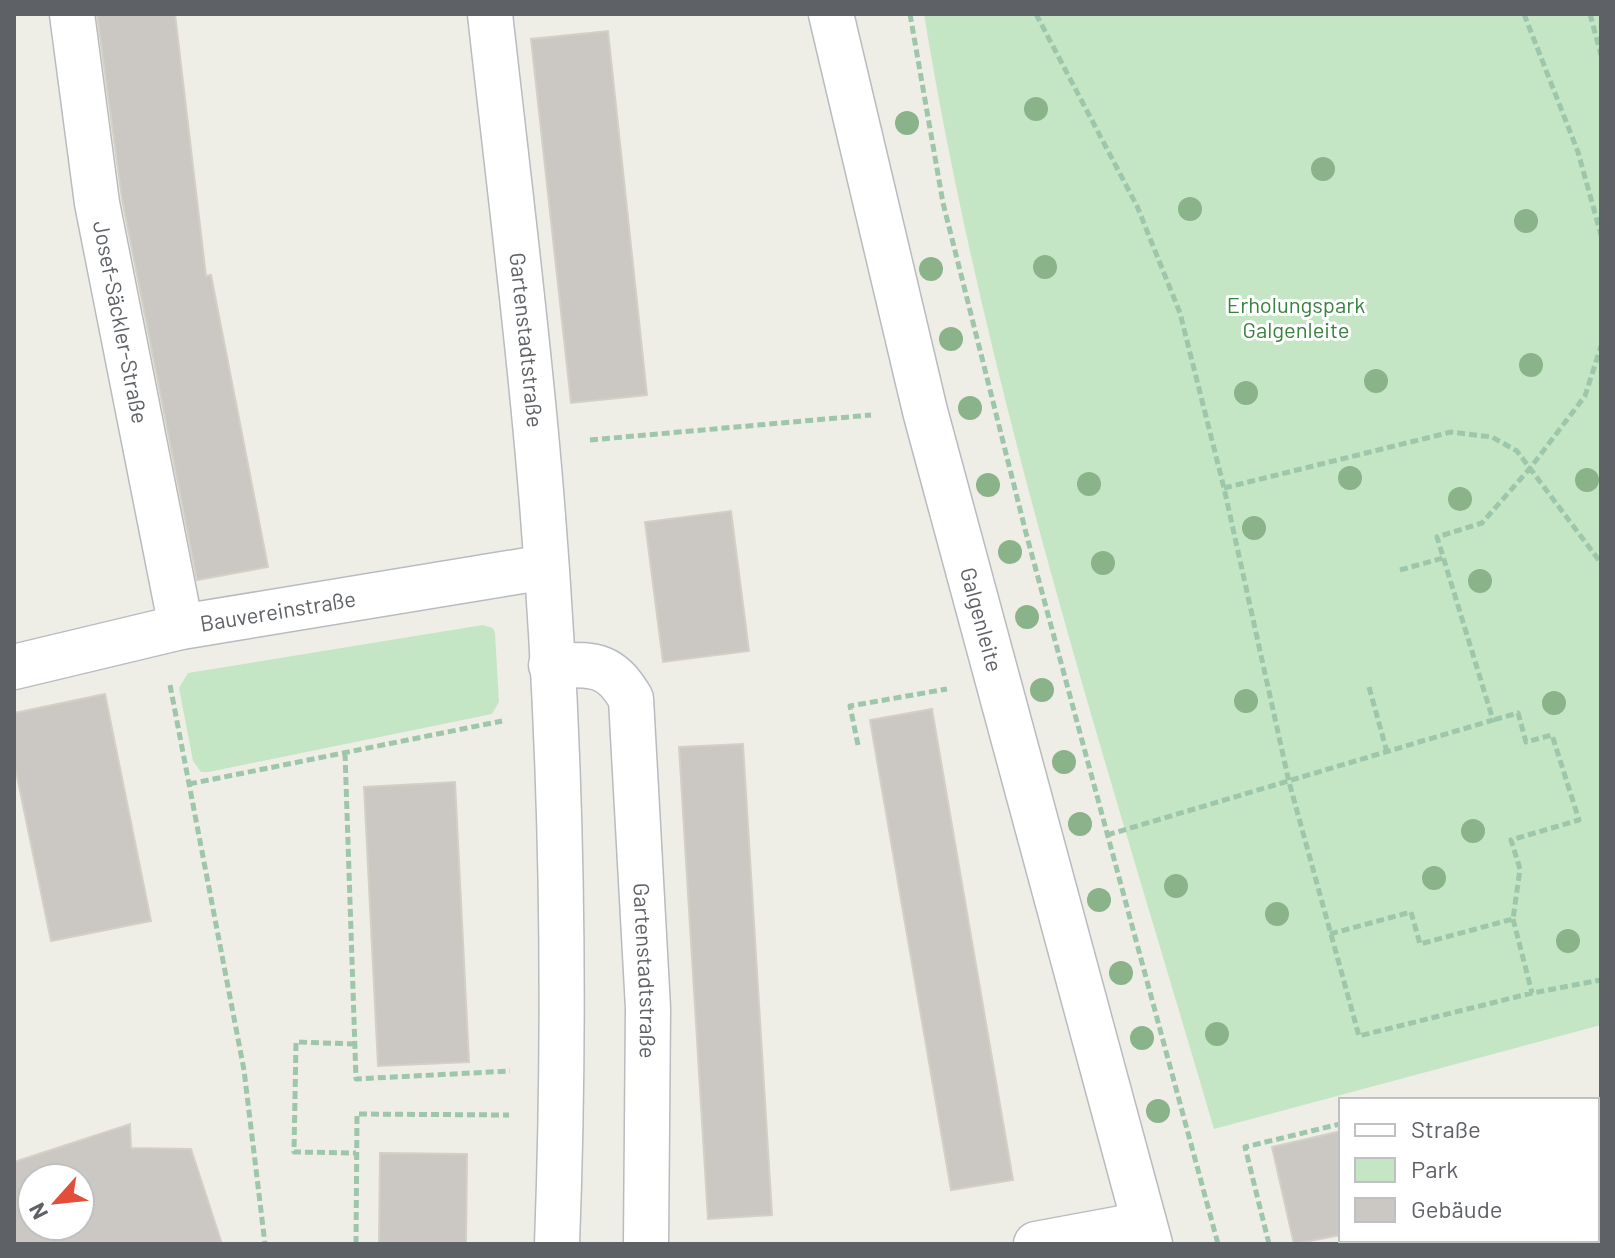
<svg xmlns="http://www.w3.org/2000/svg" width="1615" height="1258" font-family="Barlow,sans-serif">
  <rect width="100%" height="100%" fill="#efeee6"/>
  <path fill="#c4e6c5" d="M 924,14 L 1601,14 L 1601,1025 L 1214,1129 C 1106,761 986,393 924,14 Z
    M 483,625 L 493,628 L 495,633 L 499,702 L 492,714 L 209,772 L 201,772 L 193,761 L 179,688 L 188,673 Z"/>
  <path fill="#cbc8c3" stroke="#d4d0c5" stroke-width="2" fill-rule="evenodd" d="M 97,14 L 175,14 L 206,276 L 211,275 L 268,567 L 197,580 L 122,199 Z
    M 608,31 L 647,395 L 571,403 L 531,39 Z
    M 731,511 L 749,651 L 663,662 L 645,522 Z
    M 105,694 L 151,921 L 51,941 L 14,762 L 14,713 Z
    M 932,709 L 1013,1180 L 951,1190 L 870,720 Z
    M 743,744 L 772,1215 L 708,1219 L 679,747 Z
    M 455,782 L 469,1062 L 378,1066 L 364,787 Z
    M 130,1124 L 131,1148 L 191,1149 L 222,1244 L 14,1244 L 14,1162 ZM 32,1178 L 80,1178 L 80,1226 L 32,1226 Z
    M 1341,1131 L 1341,1235 L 1294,1244 L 1272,1147 Z
    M 380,1153 L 467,1154 L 466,1244 L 379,1244 Z"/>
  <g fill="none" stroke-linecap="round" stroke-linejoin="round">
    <defs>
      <g id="minor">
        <path id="s1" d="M 72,14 L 97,203 L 181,627"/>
        <path id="s2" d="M 490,14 C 506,158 524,301 537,445 C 561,710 567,978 557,1244"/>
        <path id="s3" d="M 831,14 L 925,411 L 1150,1244"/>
        <path id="s4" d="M 551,665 C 591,665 610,661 631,699 L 648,1008 L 646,1244"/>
        <path id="s5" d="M 14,667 L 181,627 L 546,567"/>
        <path d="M 1036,1244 L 1144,1224"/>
      </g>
    </defs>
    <use href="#minor" stroke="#b8bbbf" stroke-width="47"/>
    <path stroke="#9ec6ab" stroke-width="5" stroke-dasharray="8 4" stroke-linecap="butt" d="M 910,14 L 943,203 L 1026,533 L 1218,1244
      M 1036,14 L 1137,206 L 1180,313 L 1224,488 L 1289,782 L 1359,1036 L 1532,993 L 1601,980
      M 1524,14 L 1578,152 L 1601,235
      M 1590,14 L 1601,55
      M 590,440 L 871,415
      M 1224,488 L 1451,432 L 1492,437 L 1517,451 L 1601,563
      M 1400,570 L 1443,558
      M 170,685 L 244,1070 L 265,1244
      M 1369,687 L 1387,752
      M 858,745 L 850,706 L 947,689
      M 345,753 L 356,1079 L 510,1071
      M 189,784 L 502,721
      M 1107,835 L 1493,720 L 1437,537 L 1482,523 L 1531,467 L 1585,396 L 1601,346
      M 1513,919 L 1532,993
      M 1330,934 L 1411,912 L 1420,944 L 1513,919 L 1520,869 L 1511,840 L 1579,820 L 1552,735 L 1526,742 L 1518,713 L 1493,720
      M 355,1044 L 296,1042 L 294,1152 L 356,1153
      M 1478,1240 L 1488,1244
      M 356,1244 L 357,1114 L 509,1115
      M 1269,1244 L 1245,1147 L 1340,1124
      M 1348,1244 L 1365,1240"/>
    <use href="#minor" stroke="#fff" stroke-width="44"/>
  </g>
  <g fill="#8ab38a">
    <circle cx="1036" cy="109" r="12"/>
    <circle cx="907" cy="123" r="12"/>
    <circle cx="1323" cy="169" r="12"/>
    <circle cx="1190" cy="209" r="12"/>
    <circle cx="1526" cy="221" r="12"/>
    <circle cx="1045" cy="267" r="12"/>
    <circle cx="931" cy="269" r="12"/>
    <circle cx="951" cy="339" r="12"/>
    <circle cx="1531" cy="365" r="12"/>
    <circle cx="1376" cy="381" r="12"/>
    <circle cx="1246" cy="393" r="12"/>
    <circle cx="970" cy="408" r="12"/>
    <circle cx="1350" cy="478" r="12"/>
    <circle cx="1587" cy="480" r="12"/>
    <circle cx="1089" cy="484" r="12"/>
    <circle cx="988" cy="485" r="12"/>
    <circle cx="1460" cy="499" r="12"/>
    <circle cx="1254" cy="528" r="12"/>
    <circle cx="1010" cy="552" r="12"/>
    <circle cx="1103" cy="563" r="12"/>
    <circle cx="1480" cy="581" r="12"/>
    <circle cx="1027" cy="617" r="12"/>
    <circle cx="1042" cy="690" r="12"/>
    <circle cx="1246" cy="701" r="12"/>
    <circle cx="1554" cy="703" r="12"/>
    <circle cx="1064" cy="762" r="12"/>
    <circle cx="1080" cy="824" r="12"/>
    <circle cx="1473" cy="831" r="12"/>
    <circle cx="1434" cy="878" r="12"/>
    <circle cx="1176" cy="886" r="12"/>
    <circle cx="1099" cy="900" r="12"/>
    <circle cx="1277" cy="914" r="12"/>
    <circle cx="1568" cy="941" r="12"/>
    <circle cx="1121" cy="973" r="12"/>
    <circle cx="1217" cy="1034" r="12"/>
    <circle cx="1142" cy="1038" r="12"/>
    <circle cx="1158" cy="1111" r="12"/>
  </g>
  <g text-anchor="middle" stroke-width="6" stroke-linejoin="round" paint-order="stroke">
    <g font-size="22" fill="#38823f" stroke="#fff">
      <text x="1296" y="313">Erholungspark<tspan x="1296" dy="25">Galgenleite</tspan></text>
    </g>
    <g font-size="22" fill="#5e6166" stroke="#fff">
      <text dy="8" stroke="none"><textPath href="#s1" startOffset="312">Josef-Säckler-Straße</textPath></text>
      <text dy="8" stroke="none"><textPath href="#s2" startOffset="328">Gartenstadtstraße</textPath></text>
      <text dy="8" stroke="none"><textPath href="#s5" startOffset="270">Bauvereinstraße</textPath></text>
      <text dy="8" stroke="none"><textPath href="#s3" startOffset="624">Galgenleite</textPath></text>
      <text dy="8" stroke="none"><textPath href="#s4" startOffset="366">Gartenstadtstraße</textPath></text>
    </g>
  </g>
  <rect width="1615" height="1258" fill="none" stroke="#5e6166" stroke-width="32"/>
  <rect x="1339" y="1098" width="260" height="144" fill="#ffffff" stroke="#bfc0c2" stroke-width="2"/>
  <rect x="1355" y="1124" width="40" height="12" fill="#ffffff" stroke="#bfc0c2" stroke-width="2"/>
  <text x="1411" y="1138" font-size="24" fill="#5e6166">Straße</text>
  <rect x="1355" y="1158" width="40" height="24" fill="#c4e6c5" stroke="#bfc0c2" stroke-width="2"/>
  <text x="1411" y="1178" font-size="24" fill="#5e6166">Park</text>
  <rect x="1355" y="1198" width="40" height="24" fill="#cbc8c3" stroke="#bfc0c2" stroke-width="2"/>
  <text x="1411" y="1218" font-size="24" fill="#5e6166">Gebäude</text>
  <g transform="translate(56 1202) rotate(243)"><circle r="38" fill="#ffffff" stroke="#bfc0c2" stroke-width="2"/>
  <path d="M0-6L14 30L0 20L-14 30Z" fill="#e24e39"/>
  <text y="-12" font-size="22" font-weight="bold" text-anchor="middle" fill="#5e6166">N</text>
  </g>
</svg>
